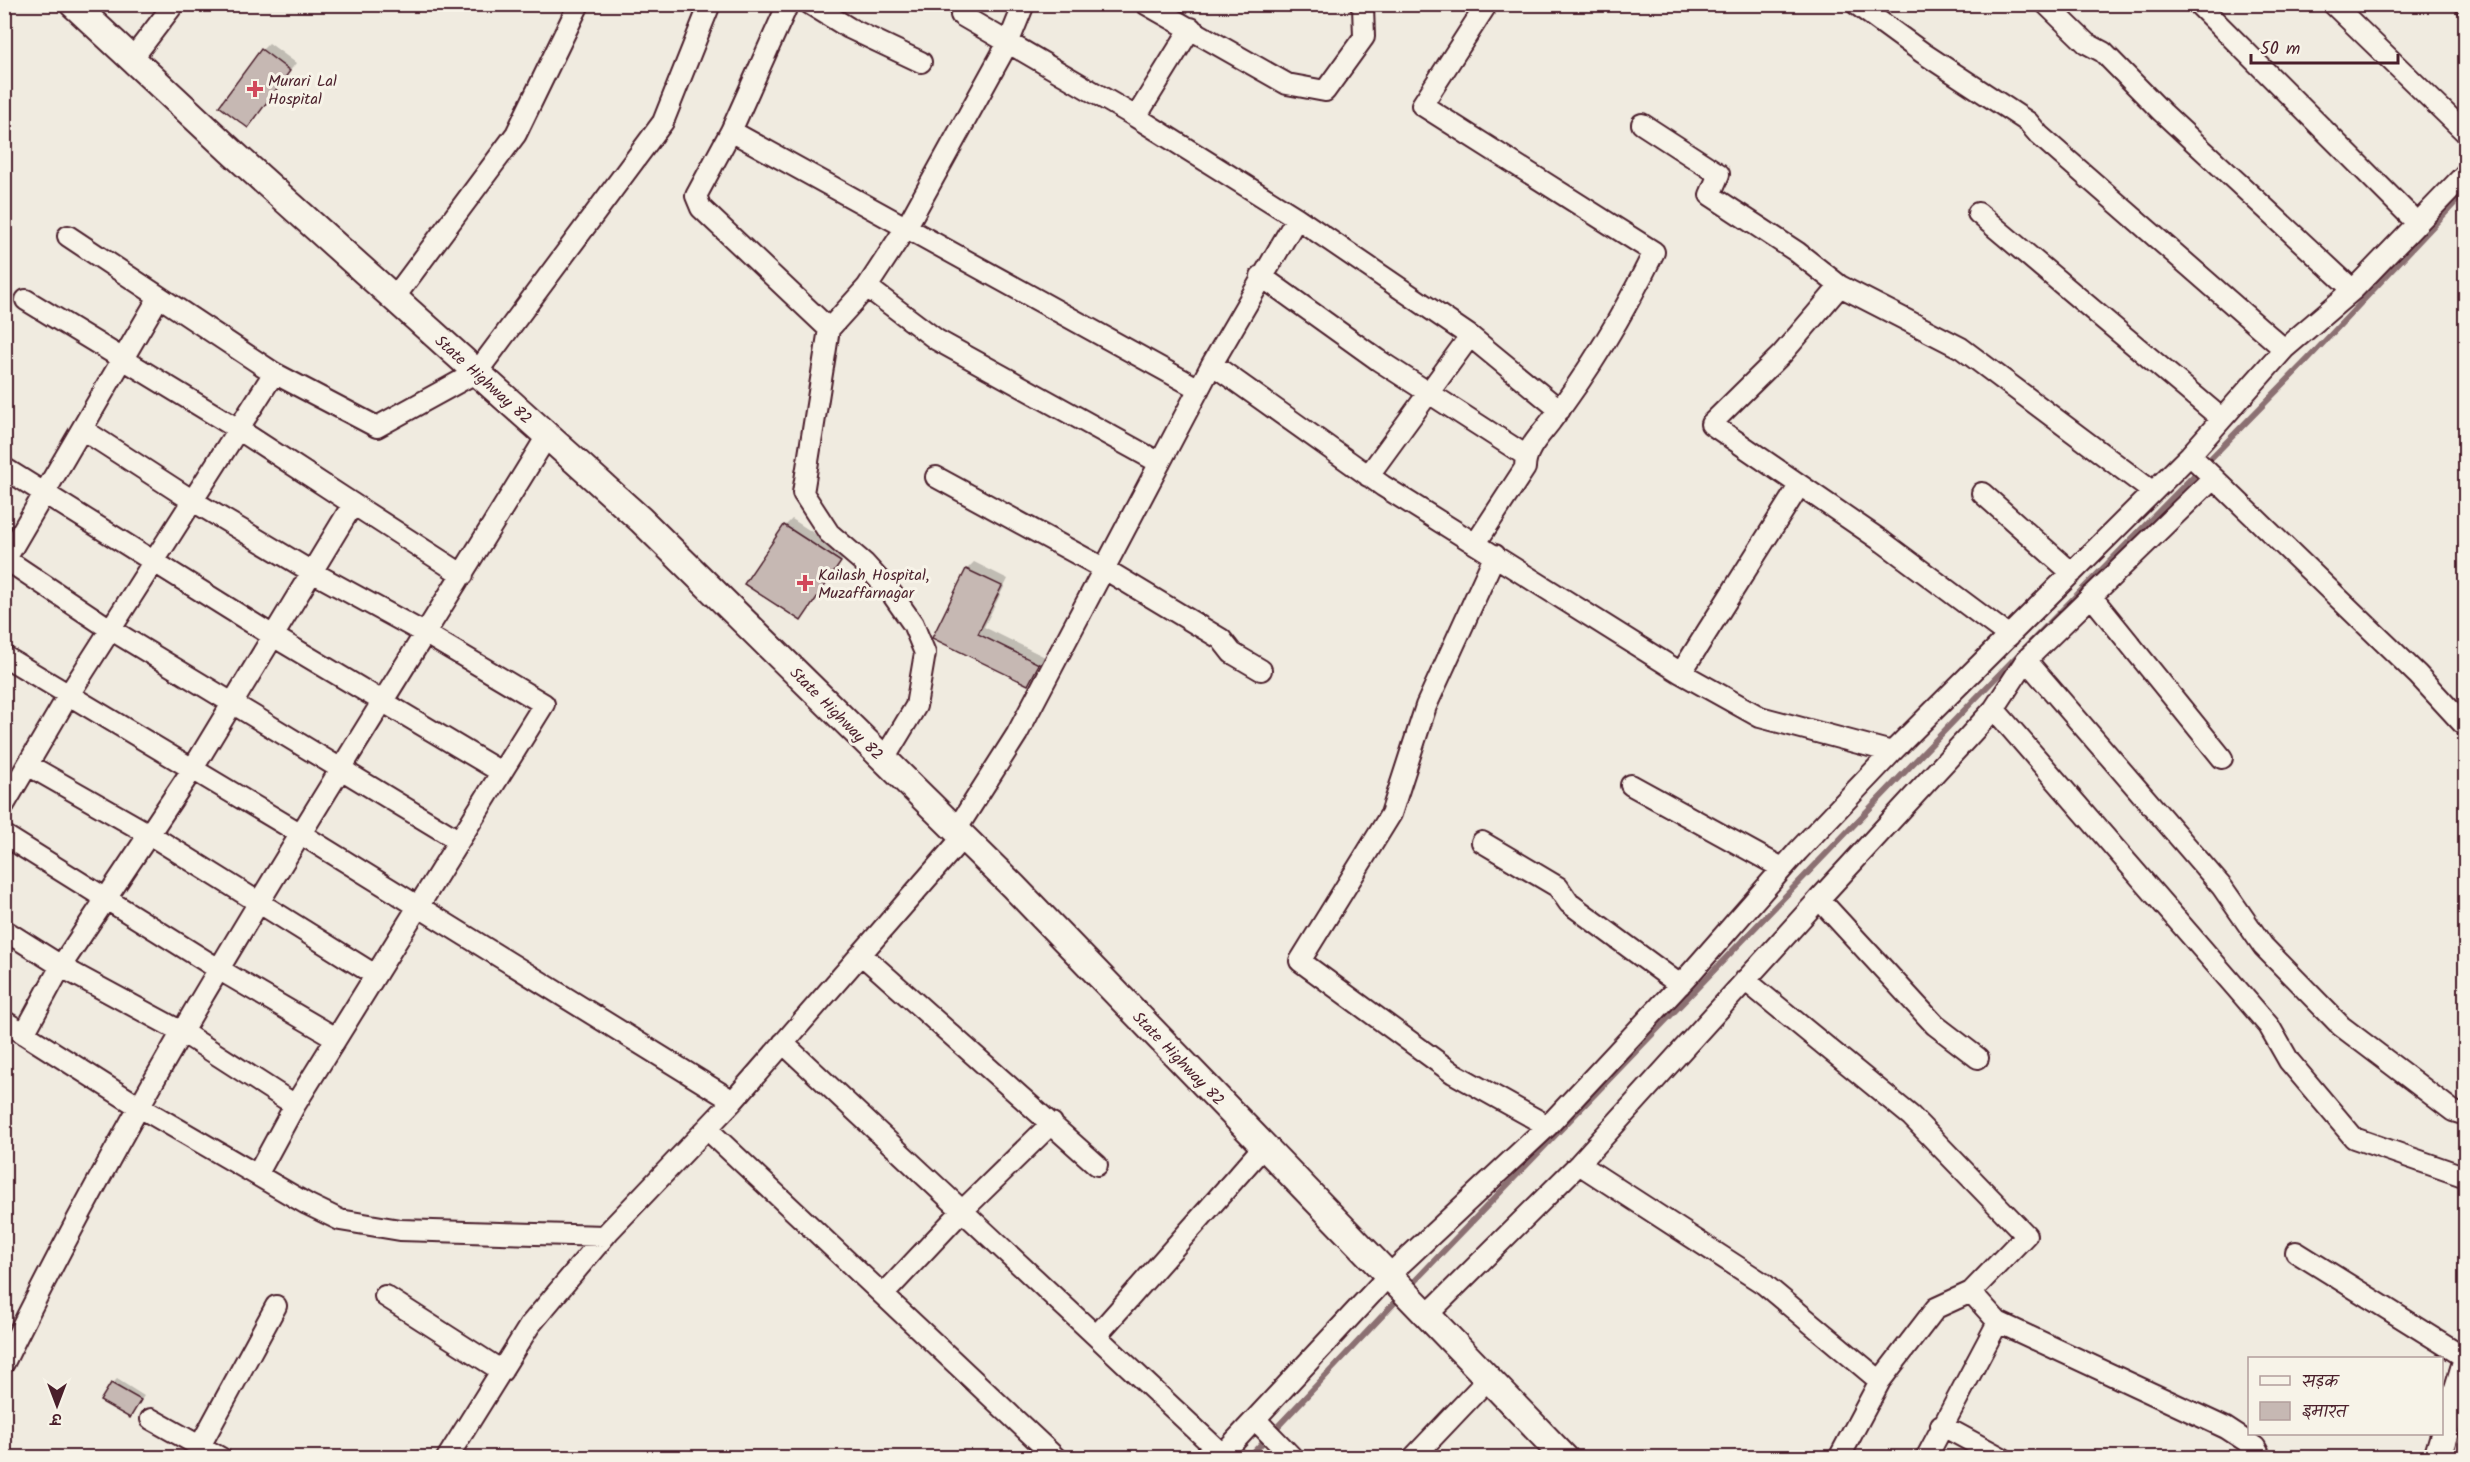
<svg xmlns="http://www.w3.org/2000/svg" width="2470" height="1462" font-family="Kalam,'Playpen Sans Deva',sans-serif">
  <rect width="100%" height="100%" fill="#f0ebe0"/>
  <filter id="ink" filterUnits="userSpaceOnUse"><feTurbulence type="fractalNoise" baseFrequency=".0167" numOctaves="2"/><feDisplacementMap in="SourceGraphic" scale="12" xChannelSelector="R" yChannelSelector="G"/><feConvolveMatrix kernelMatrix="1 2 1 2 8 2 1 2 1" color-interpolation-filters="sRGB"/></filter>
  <g filter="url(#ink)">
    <path fill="#0003" d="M 269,43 L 296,63 L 248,126 L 262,50 Z
      M 792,519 L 846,554 L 801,620 L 785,526 Z
      M 974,562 L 1008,579 L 984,627 L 1045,657 L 1035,677 L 1028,684 L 934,638 L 967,569 Z
      M 117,1379 L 144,1396 L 130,1416 L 112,1384 Z"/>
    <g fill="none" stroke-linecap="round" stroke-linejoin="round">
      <path stroke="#8b6f72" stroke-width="6" d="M 1409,1287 L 1977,697 L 2308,359 L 2466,191
        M 1248,1458 L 1400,1297"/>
    </g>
    <path fill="#c6b8b3" stroke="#4a1f2b" stroke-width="1.5" d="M 261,49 L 290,71 L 248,128 L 219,106 Z
      M 784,525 L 841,562 L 801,621 L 744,584 Z
      M 966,569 L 1002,586 L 978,634 L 1039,664 L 1028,685 L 932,638 Z
      M 111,1383 L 141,1400 L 130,1418 L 100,1401 Z"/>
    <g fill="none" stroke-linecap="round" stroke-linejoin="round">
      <defs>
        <path id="minor" d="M 788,4 L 731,131 L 696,196 L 701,208 L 829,329
          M 810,4 L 849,28 L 921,62
          M 1146,4 L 1287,84 L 1325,91 L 1364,37 L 1363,6 L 1360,4
          M 1856,4 L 1923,53 L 2028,122 L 2039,135 L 2284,349
          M 2046,4 L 2086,43 L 2103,52 L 2162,112 L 2353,290
          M 2198,4 L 2417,223
          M 2333,4 L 2466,133
          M 2465,4 L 2466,5
          M 961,15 L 1136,117 L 1297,218
          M 132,59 L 174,4
          M 1136,117 L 1191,28
          M 1642,124 L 1719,174 L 1710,195 L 1797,252 L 1840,286 L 1961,348 L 2153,492
          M 731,131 L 1199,389
          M 1978,213 L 2222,419
          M 68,236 L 274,373 L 377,427 L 477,372 L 663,122 L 710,4
          M 1261,276 L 1378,360 L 1525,455
          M 1840,286 L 1782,354 L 1711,424 L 1883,542 L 2009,636
          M 867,287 L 937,340 L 1160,463
          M 394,298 L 516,134 L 579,4
          M 1470,336 L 1560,410
          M 1212,364 L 1297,218 L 1470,336 L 1368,476
          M 82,429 L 193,501 L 312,572 L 426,634 L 544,704 L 295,1105 L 257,1175
          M 2190,455 L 2418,675 L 2466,727
          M 4,468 L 273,636 L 501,772
          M 936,477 L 1103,568 L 1221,639 L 1232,653 L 1261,670
          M 1982,493 L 2072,573
          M 353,504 L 463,575
          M 1476,543 L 1525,468 C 1525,449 1540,436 1551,421 C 1591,369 1625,311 1654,252 L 1422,105 L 1487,4
          M 1495,555 L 1426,706 L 1391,814 L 1300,961 L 1453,1073 L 1548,1126
          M 4,558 L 110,629 L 458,840
          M 4,562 L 159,297
          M 2091,596 L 2222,758
          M 4,656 L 301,834 L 733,1101
          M 2026,660 L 2222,887 L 2263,946 L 2341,1026 L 2453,1111 L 2466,1115
          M 1681,673 L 1799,486
          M 1994,709 L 2238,990 L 2269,1026 L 2289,1061 L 2354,1138 L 2466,1177
          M 1892,752 L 2190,455 L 2284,349 L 2353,290 L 2466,173
          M 884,759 L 916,706 L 925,653 L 913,624 L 892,594 L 864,563 L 829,533 L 803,493 L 829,329 L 867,287 L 907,226 L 1009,41 L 1024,4
          M 28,765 L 149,834 L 375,975
          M 1631,785 L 1782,868
          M 4,805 L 68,696 L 274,373
          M 956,830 L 1017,734 L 1212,364 L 1383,486 L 1681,673 L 1760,717 L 1892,752 L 1798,851 L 1689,975 L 1548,1126 L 1389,1275 L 1219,1458
          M 4,835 L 220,970 L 336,1038
          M 1482,842 L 1558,887 L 1569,903 L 1680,985
          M 4,930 L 69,971 L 182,1032 L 295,1105
          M 861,954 L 1097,1165
          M 1745,980 L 1911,1116 L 2026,1235 L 1971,1292 L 1936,1308 L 1880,1381 L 1839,1458
          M 4,1021 L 138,1106 L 307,1204 L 340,1220 L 400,1230 L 605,1236
          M 24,1034 L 61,966 L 192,770 L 353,504 L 238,429 L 26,300
          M 783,1043 L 1222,1454
          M 1978,1058 L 1935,1025 L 1819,899 L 1994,709 L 2026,660 L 2213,478
          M 707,1129 L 1056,1458
          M 1579,1164 L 1819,899
          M 2296,1252 L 2466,1358
          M 1971,1292 L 1998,1322 L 2226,1428 L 2255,1447 L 2261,1458
          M 883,1295 L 962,1211 L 1052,1123
          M 385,1296 L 502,1371
          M 1427,1315 L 1579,1164 L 1764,1284 L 1880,1381
          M 1096,1336 L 1264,1146
          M 4,1363 C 161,1040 361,741 547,436
          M 151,1419 L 221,1458
          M 1255,1419 L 1293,1458
          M 1941,1425 L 2002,1458
          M 200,1446 L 276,1306
          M 447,1458 L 530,1325 L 609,1231 L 733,1101 L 963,837
          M 1413,1458 L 1488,1379
          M 1926,1458 L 1998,1322"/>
        <path id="major" d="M 73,4 L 234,154 L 641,520 L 1013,886 L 1565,1458
          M 2437,1458 L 2466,1362"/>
      </defs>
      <use href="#minor" stroke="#4a1f2b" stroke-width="24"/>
      <use href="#major" stroke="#4a1f2b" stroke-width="30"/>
      <use href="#minor" stroke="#f7f3e8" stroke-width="20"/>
      <use href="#major" stroke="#f7f3e8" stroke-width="26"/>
    </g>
  </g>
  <g fill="#d1495b" stroke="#f7f3e8" stroke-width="2">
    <path d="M252 80h6v6h6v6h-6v6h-6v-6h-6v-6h6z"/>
    <path d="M802 574h6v6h6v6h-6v6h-6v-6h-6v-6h6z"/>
  </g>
  <g text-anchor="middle" stroke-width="6" stroke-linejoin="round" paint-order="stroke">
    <g font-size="16" fill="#4a1f2b" stroke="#f7f3e8" text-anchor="start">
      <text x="268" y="86">Murari Lal<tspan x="268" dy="18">Hospital</tspan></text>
      <text x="818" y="580">Kailash Hospital,<tspan x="818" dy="18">Muzaffarnagar</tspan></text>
    </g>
    <g font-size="16" fill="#4a1f2b" stroke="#f7f3e8">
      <text transform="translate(484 379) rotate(42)" y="6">State Highway 82</text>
      <text transform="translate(837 713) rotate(45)" y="6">State Highway 82</text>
      <text transform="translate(1179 1058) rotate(46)" y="6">State Highway 82</text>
    </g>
  </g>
  <rect width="2470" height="1462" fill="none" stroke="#f7f3e8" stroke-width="24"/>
  <rect x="12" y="12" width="2446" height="1438" fill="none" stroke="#4a1f2b" stroke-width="2" filter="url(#ink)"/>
  <rect x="2248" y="1357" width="195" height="78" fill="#f7f3e8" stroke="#b29e9c" stroke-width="1.5"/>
  <rect x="2260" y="1376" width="30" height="9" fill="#f7f3e8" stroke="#b29e9c" stroke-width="1.5"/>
  <text x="2302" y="1387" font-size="18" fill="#4a1f2b">सड़क</text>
  <rect x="2260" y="1402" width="30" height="18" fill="#c6b8b3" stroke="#b29e9c" stroke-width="1.5"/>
  <text x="2302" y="1417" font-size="18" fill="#4a1f2b">इमारत</text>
  <g transform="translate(57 1405) rotate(180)" stroke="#f7f3e8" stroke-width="4.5" paint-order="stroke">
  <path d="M0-4.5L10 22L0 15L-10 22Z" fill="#4a1f2b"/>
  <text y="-9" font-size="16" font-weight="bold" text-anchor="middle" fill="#4a1f2b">उ</text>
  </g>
  <path d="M2251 54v9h147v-9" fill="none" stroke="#4a1f2b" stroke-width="3"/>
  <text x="2260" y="54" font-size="18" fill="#4a1f2b" stroke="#f7f3e8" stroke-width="4.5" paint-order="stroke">50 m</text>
</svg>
